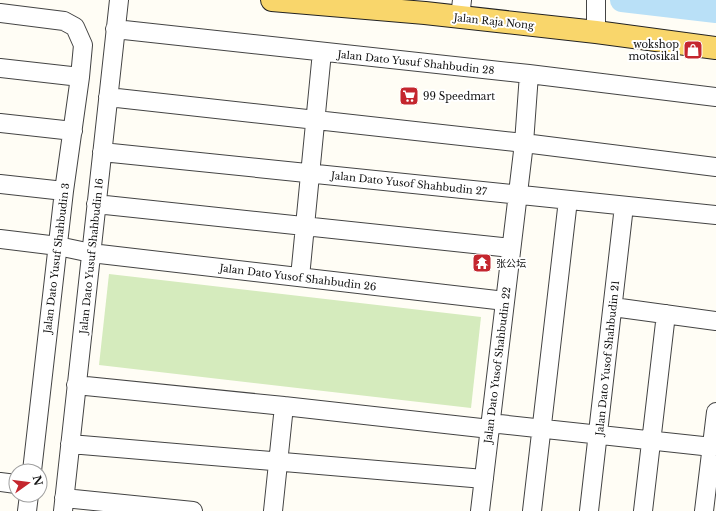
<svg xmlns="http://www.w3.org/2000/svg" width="716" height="511" font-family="'Libre Baskerville','Noto Sans SC',serif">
  <rect width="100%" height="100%" fill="#fffdf5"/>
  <path fill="#d5ebbd" d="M 109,274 L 481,317 L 471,408 L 99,365 Z"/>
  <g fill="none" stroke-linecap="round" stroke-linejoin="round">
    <path stroke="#b9e0f7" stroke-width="24" d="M 622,0 L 716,11"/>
    <defs>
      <path id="minor" d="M 0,13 L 64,21 L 75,27 L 83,45 L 80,77 L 64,191 L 32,471
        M 460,17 L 462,0
        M 115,29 L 529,74 L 716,97
        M 596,32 L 596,0
        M 0,68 L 80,77
        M 108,97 L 524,143 L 716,167
        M 0,123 L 73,131
        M 102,152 L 716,215
        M 0,184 L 64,191
        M 96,204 L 511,248
        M 0,239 L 58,246 L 91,253 L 505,301
        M 300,277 L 322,52
        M 613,307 L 716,321
        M 76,385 L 284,406 L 490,429
        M 490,423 L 712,447
        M 70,444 L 484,479
        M 0,482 L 16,484
        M 64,498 L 193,511
        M 27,511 L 29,495
        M 63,511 L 119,0
        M 273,511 L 284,406
        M 480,511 L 524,143 L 529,74
        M 532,511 L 568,200
        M 589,511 L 624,206
        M 643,511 L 666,314
        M 704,511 L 716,412"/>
      <path id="major" d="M 272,0 L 425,13 L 596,32 L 716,48"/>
    </defs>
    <use href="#minor" stroke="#444" stroke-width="20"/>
    <use href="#major" stroke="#222" stroke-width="24"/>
    <use href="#minor" stroke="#fff" stroke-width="18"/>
    <use href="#major" stroke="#f9d66b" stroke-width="22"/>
  </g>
  <defs>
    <symbol id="shop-square" viewBox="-11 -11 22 22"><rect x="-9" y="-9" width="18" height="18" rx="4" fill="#c4262e" stroke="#fff"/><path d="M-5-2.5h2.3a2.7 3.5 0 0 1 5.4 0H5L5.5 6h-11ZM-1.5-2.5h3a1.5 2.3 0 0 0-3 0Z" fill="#fff"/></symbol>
    <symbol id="supermarket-square" viewBox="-11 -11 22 22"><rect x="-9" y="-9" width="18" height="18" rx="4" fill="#c4262e" stroke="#fff"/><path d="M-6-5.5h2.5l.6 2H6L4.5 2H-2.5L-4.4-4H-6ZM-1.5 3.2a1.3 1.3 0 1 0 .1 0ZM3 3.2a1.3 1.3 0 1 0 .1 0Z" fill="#fff"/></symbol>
    <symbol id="temple-square" viewBox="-11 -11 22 22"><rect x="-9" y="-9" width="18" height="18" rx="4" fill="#c4262e" stroke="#fff"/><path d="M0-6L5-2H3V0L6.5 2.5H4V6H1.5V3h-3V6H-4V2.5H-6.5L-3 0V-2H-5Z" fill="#fff"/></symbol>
  </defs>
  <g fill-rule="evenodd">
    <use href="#shop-square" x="682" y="39" width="22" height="22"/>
    <use href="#supermarket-square" x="398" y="85" width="22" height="22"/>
    <use href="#temple-square" x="471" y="252" width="22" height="22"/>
  </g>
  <g text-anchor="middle" stroke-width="4" stroke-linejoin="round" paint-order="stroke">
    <g font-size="10" fill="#111" stroke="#fff">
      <text transform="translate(494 21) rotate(6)" y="4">Jalan Raja Nong</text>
      <text transform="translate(416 62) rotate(6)" y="4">Jalan Dato Yusuf Shahbudin 28</text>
      <text transform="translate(409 183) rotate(6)" y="4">Jalan Dato Yusof Shahbudin 27</text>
      <text transform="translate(91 256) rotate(-84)" y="4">Jalan Dato Yusuf Shahbudin 16</text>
      <text transform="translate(56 258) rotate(-83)" y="4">Jalan Dato Yusuf Shahbudin 3</text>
      <text transform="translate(298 277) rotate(7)" y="4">Jalan Dato Yusof Shahbudin 26</text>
      <text transform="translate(607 358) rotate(-84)" y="4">Jalan Dato Yusof Shahbudin 21</text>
      <text transform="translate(497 365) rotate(-83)" y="4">Jalan Dato Yusof Shahbudin 22</text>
    </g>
    <g font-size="10" fill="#111" stroke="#fff" text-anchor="start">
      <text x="679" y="48" text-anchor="end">wokshop<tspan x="679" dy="12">motosikal</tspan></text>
      <text x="423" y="100">99 Speedmart</text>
      <text x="496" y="267">张公坛</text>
    </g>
  </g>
  <g transform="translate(28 483) rotate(76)"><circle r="19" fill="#ffffff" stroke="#a0a0a0"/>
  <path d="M0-3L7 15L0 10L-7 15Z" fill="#c4262e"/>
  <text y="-6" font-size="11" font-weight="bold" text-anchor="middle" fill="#111111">N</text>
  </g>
</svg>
